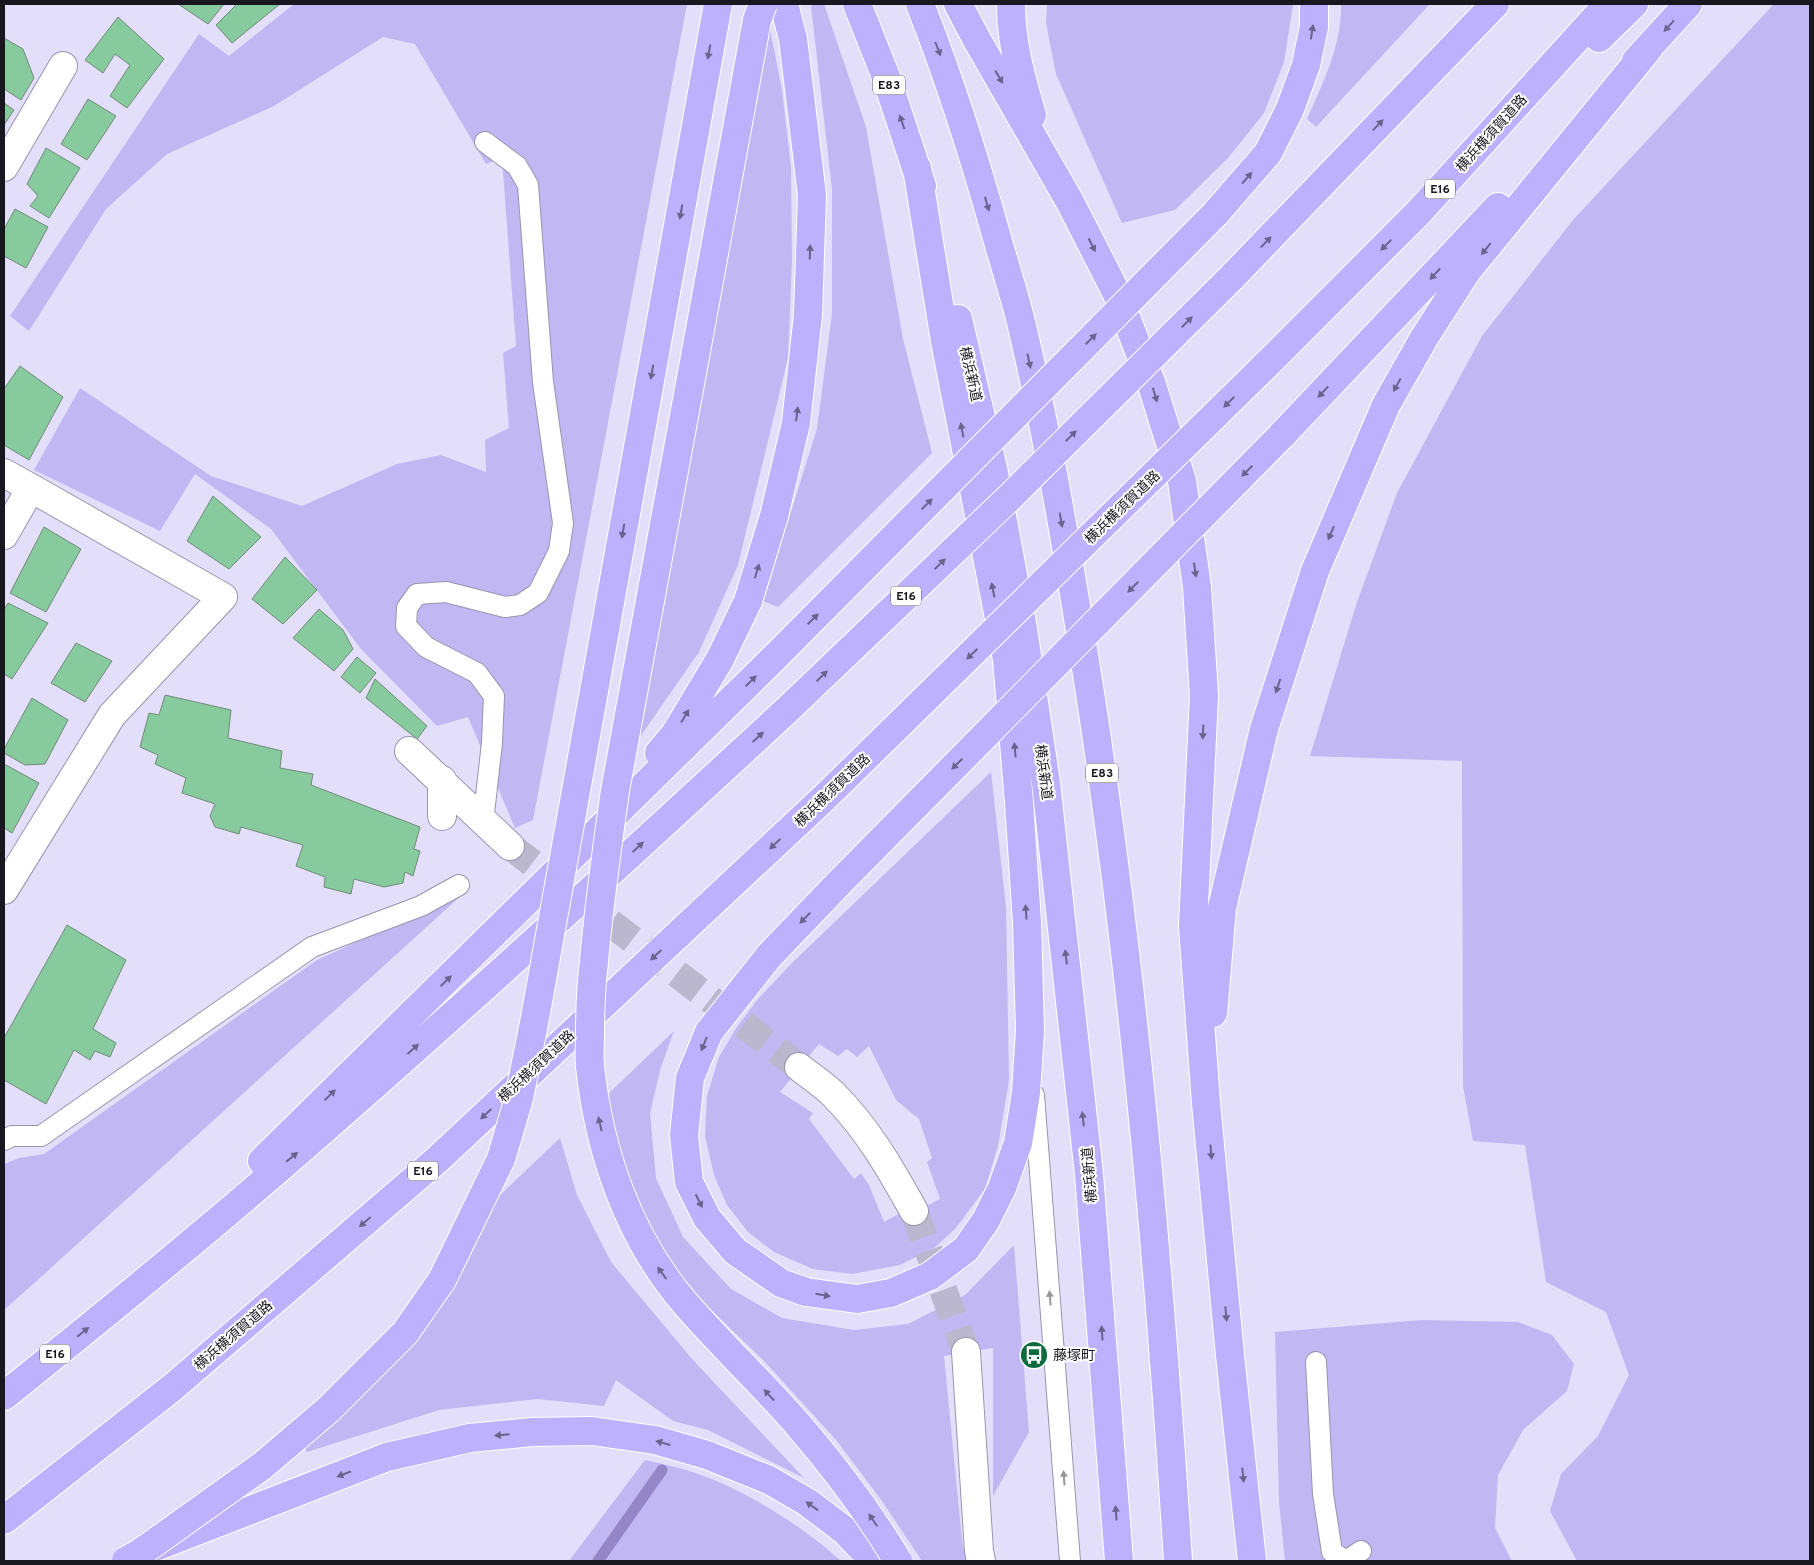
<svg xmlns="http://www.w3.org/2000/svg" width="1814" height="1565" font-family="Overpass,'Noto Sans JP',sans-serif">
  <rect width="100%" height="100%" fill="#e3dffa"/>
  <path fill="#c1b7f3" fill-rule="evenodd" d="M 294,4 L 687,4 L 533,820 L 515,828 L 468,717 L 437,726 L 361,649 L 271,529 L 195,474 L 160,531 L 34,470 L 80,388 L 211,476 L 302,506 L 397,464 L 441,455 L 486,472 L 485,440 L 509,428 L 503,353 L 516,346 L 502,158 L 486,164 L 415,44 L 383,37 L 274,106 L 167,154 L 106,209 L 29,331 L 10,316 L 199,34 L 229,56 Z
    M 814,4 L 824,4 L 866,127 L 903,339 L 932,453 L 778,607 L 763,601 L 817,429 L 832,314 L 832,189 L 811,6 Z
    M 1047,4 L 1292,4 L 1293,5 L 1284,62 L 1264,113 L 1228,158 L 1175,210 L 1122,223 L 1056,74 L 1046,23 Z
    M 1341,4 L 1430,4 L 1316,127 L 1307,119 C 1323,83 1342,45 1341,4 Z
    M 1774,4 L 1810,4 L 1810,1561 L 1577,1561 L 1550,1511 L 1561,1474 L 1598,1436 L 1629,1375 L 1606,1312 L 1546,1282 L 1525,1145 L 1473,1141 L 1463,1086 L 1462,761 L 1310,756 L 1356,605 L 1397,493 L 1482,336 L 1573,220 Z
    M 769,24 L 782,90 L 791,167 L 792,260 L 788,358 L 738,565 L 699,652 L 635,744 Z
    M 991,772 L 1006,907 L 1009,1080 L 998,1146 L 985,1189 L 955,1229 L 934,1248 L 900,1265 L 852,1274 L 813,1269 L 774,1252 L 748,1232 L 727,1205 L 714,1175 L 705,1136 L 707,1096 L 719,1057 L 737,1027 L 758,999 L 793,962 ZM 819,1044 L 838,1056 L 847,1049 L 857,1057 L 869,1046 L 896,1100 L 919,1119 L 932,1158 L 927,1162 L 940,1199 L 901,1219 L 899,1214 L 884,1222 L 869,1185 L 861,1173 L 854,1179 L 809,1119 L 813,1113 L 780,1092 Z
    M 464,893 L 53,1266 L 4,1310 L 4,1164 L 19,1158 L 44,1154 L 317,960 Z
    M 674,1031 L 661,1067 L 650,1113 L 656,1178 L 683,1237 L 731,1289 L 782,1318 L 854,1330 L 908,1324 L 965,1295 L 1014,1245 L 1029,1432 L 993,1496 L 993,1348 L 944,1356 L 962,1540 L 966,1561 L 922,1561 L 882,1501 L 837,1441 L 765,1362 L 670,1270 L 629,1186 L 605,1097 Z
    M 560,1138 L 577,1195 L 611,1262 L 692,1359 L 804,1478 L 708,1430 L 673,1421 L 616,1380 L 604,1406 L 538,1399 L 439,1410 L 307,1452 L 302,1442 L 496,1199 Z
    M 1422,1320 L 1518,1322 L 1552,1335 L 1574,1364 L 1567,1391 L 1523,1430 L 1498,1475 L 1495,1528 L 1512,1561 L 1285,1561 L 1279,1501 L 1275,1332 Z
    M 645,1460 C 659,1463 672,1466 686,1470 C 736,1484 803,1526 841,1561 L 569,1561 Z"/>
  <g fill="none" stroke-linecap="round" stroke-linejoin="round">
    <path stroke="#9387c7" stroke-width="11" d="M 598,1561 L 662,1470"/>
  </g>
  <path fill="#86ca9e" stroke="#728a7a" d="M 178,4 L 224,4 L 208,24 Z
    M 237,4 L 280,4 L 232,43 L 216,25 Z
    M 118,17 L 164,59 L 127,108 L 110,96 L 130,65 L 115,54 L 103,73 L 85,60 Z
    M 4,38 L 23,49 L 34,78 L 21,100 L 4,89 Z
    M 88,99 L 116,116 L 87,160 L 61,144 Z
    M 4,103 L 14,110 L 4,125 Z
    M 46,148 L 80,168 L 49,218 L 30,206 L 38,196 L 27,184 Z
    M 15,209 L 48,227 L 26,268 L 4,256 L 4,229 Z
    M 20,366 L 63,397 L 29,460 L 4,445 L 4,389 Z
    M 213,496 L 261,537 L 229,569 L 187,541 Z
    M 44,527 L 81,549 L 46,612 L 10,593 Z
    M 285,557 L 317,590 L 283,624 L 252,599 Z
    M 8,603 L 48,623 L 12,679 L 4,674 L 4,610 Z
    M 319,609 L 343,630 L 353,649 L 334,671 L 293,638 Z
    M 76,643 L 112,661 L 85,702 L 51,683 Z
    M 357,657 L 376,673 L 360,693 L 341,677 Z
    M 375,679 L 427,726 L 417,739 L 366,698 Z
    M 165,695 L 231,710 L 228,738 L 282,751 L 280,768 L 313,774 L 311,785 L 420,827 L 414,849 L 420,851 L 413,876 L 405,872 L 403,883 L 384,887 L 354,879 L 351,894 L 324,887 L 325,877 L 296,866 L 303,845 L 241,827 L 239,834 L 215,827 L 210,816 L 215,804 L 182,793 L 186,778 L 155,764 L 158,755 L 140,747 L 149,713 L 159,715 Z
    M 32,698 L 68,720 L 45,764 L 25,765 L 4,753 L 4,749 Z
    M 4,764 L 39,783 L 12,833 L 4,828 Z
    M 67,925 L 126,960 L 93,1029 L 116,1043 L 110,1057 L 95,1051 L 90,1060 L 74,1050 L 46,1104 L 4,1080 L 4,1038 Z"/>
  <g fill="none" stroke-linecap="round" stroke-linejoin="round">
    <path stroke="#bab7ce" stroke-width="28" stroke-dasharray="28 14" stroke-linecap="butt" d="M 510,846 L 799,1067
      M 914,1211 L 966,1352"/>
    <defs>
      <path id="lane" d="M 483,822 L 492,743 L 494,696 L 477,673 L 426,647 L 406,626 L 407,608 L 417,594 L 446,592 L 505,607 L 520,605 L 538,593 L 559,551 L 563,523 L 543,382 L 528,185 L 517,166 L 485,142
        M 1034,1095 L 1070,1561
        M 4,1140 L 12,1136 L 41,1136 L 312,947 L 421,906 L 459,885
        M 1316,1362 L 1323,1494 L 1332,1552 L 1346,1561 L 1361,1551"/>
      <path id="street" d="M 4,167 L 63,66
        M 4,473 L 31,488 L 4,535
        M 409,751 L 510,846
        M 442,780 L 442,816
        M 4,890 L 112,715 L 223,597 L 31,488
        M 799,1067 C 810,1076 823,1084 833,1094 C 868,1129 890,1168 914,1211
        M 966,1352 L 979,1551 L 981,1561"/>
      <path id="highway" d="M 857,4 L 886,77 L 922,186
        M 920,4 C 950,80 975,159 997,238 C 1005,266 1014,294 1021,322 C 1051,449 1072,578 1092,706 C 1135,989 1160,1275 1178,1561
        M 958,4 L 977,40 L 1070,202 L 1117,294 L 1151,382 L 1182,481 L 1197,587 L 1204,695 L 1193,926 L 1206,1103 L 1230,1355 L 1252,1561
        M 1011,4 C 1011,43 1021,78 1032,115
        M 1599,38 L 1634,4
        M 1636,61 L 1688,4
        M 1215,214 L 1268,153 L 1290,109 L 1306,65 L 1314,27 L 1314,4
        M 1232,277 L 1495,4
        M 958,319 L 994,473 L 1023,629 L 1046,783 L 1089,1174 L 1119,1561
        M 1264,367 L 1418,213 L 1608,4
        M 1281,436 L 1498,207
        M 659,753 L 675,734 L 720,659 L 748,601 L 774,516 L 796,423 L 808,315 L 812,195 L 793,39 L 784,4
        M 839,883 L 769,956 L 709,1032 L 690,1078 L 684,1135 L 689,1182 L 707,1218 L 735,1251 L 781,1283 L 806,1292 L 857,1299 L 891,1293 L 930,1276 L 966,1249 L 986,1220 L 1002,1188 L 1018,1143 L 1026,1093 L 1030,1031 L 1027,922 L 1019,802 L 1007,659 L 945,341 L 917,168
        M 1213,1013 L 1222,908 L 1264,729 L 1315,571 L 1386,405 L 1424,338 L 1467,271 L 1649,48
        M 262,1161 L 778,654
        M 4,1396 C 106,1314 208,1231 306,1145 C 469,1003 628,857 787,710
        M 4,1520 L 173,1387 L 438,1159 L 823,799
        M 158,1546 L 387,1457 L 470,1438 L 532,1432 L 592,1431 L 655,1440 L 707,1455 L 769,1480 L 807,1502 L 844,1530 L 874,1561"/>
    </defs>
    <use href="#lane" stroke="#9894ad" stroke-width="22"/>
    <use href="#street" stroke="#9894ad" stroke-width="30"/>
    <use href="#highway" stroke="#fff" stroke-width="30"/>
    <use href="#lane" stroke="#fff" stroke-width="20"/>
    <use href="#street" stroke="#fff" stroke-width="28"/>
    <use href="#highway" stroke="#bdb0fd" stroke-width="28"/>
    <defs>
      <path id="highway-bridge" d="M 763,4 L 757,20 L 615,791 C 607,848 599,904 594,961 C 591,986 590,1010 590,1035 C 590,1045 589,1056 590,1066 C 599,1151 628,1236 684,1302 C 721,1345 763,1384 800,1427 C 837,1470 869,1513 898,1561
        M 778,654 L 1215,214
        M 787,710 L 1011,496 L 1232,277
        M 823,799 L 1264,367
        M 839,883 L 1281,436
        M 126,1561 L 140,1553 L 262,1466 L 329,1409 L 405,1333 L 442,1280 L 501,1159 L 519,1098 L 535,1018 L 718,4"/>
    </defs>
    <use href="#highway-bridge" stroke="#fff" stroke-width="30" stroke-linecap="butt"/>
    <use href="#highway-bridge" stroke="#bdb0fd" stroke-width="28"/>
  </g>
  <defs><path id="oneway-solid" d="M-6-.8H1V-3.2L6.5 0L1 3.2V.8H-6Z" transform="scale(1.25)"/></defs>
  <g fill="#6a638e">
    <use href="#oneway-solid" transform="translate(1669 26) rotate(132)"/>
    <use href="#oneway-solid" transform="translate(1312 32) rotate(-81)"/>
    <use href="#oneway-solid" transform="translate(938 49) rotate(69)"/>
    <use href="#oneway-solid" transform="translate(709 52) rotate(100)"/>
    <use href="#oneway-solid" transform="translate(999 77) rotate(60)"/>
    <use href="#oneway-solid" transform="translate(902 122) rotate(-109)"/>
    <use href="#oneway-solid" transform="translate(1378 125) rotate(-46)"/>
    <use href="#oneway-solid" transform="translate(1247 178) rotate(-49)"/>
    <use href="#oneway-solid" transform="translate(987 204) rotate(74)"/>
    <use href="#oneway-solid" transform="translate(681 212) rotate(100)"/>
    <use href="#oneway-solid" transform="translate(1266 242) rotate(-46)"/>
    <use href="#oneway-solid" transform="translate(1092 245) rotate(63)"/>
    <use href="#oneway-solid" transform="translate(1386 245) rotate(135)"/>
    <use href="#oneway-solid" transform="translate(1486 249) rotate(129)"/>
    <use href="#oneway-solid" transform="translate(810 252) rotate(-88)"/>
    <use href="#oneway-solid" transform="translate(1435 274) rotate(133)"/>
    <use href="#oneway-solid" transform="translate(1187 322) rotate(-45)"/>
    <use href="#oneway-solid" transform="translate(1091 339) rotate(-45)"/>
    <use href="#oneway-solid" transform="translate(1029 361) rotate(78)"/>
    <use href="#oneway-solid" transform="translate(652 372) rotate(100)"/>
    <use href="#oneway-solid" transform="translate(1397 385) rotate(119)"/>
    <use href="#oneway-solid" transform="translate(1323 392) rotate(133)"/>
    <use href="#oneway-solid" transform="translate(1155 395) rotate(73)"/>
    <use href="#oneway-solid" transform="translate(1229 402) rotate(136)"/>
    <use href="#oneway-solid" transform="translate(797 414) rotate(-83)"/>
    <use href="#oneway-solid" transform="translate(962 430) rotate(-101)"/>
    <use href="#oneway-solid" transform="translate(1071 436) rotate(-45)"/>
    <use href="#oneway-solid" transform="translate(1247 471) rotate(135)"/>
    <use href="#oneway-solid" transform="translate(927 504) rotate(-45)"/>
    <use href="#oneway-solid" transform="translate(1061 520) rotate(80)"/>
    <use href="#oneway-solid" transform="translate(623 531) rotate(100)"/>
    <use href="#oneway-solid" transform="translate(1331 533) rotate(113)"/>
    <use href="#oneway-solid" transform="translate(940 564) rotate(-44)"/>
    <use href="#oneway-solid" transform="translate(1195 570) rotate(82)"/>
    <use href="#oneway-solid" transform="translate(757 571) rotate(-73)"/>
    <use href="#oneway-solid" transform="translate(1133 587) rotate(135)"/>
    <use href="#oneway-solid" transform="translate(993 590) rotate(-101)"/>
    <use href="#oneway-solid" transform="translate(813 619) rotate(-45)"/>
    <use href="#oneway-solid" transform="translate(972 654) rotate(136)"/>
    <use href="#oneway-solid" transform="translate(822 676) rotate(-44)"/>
    <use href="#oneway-solid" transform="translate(751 681) rotate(-45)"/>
    <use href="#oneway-solid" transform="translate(1278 686) rotate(108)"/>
    <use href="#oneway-solid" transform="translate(685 716) rotate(-59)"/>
    <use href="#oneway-solid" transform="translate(1203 732) rotate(93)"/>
    <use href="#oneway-solid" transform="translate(758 737) rotate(-43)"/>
    <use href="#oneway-solid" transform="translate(1015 750) rotate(-95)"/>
    <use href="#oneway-solid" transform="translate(957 764) rotate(135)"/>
    <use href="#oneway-solid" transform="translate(775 844) rotate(137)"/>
    <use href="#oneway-solid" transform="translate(638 847) rotate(-43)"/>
    <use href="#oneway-solid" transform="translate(1026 912) rotate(-94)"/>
    <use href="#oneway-solid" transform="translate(805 918) rotate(134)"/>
    <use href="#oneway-solid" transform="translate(656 955) rotate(137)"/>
    <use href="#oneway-solid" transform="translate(1066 957) rotate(-97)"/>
    <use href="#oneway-solid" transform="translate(446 981) rotate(-44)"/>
    <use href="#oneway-solid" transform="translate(704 1044) rotate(112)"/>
    <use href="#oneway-solid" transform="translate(413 1049) rotate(-42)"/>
    <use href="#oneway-solid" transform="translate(330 1095) rotate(-44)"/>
    <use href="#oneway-solid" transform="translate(486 1114) rotate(137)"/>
    <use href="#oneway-solid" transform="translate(1083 1119) rotate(-96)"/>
    <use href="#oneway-solid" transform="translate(600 1124) rotate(-103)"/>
    <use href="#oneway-solid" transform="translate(1211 1152) rotate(85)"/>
    <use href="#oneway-solid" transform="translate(292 1157) rotate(-40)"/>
    <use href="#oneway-solid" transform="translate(699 1201) rotate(64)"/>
    <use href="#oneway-solid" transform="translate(365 1222) rotate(139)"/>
    <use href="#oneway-solid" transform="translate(662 1273) rotate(-126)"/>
    <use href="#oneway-solid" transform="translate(823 1295) rotate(10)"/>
    <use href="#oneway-solid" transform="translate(1226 1314) rotate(85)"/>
    <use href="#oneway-solid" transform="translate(83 1332) rotate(-39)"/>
    <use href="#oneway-solid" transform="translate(1102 1333) rotate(-94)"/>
    <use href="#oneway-solid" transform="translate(769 1395) rotate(-133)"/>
    <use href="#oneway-solid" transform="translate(502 1435) rotate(175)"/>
    <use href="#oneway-solid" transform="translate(663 1443) rotate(-164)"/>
    <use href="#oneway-solid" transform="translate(344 1474) rotate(159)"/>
    <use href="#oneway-solid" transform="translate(1243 1475) rotate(84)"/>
    <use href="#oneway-solid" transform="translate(812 1506) rotate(-144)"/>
    <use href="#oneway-solid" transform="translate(1116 1513) rotate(-94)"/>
    <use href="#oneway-solid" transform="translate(873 1520) rotate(-124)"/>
  </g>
  <g fill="#97969a">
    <use href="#oneway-solid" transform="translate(1050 1298) rotate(-95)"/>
    <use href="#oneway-solid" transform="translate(1064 1478) rotate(-94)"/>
  </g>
  <defs>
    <symbol id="bus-disc" viewBox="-11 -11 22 22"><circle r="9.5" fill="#0f6a3d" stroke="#fff"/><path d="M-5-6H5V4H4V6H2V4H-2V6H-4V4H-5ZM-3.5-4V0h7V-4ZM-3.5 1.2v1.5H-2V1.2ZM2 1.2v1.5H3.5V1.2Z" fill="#fff"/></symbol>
  </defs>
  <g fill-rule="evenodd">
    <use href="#bus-disc" x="1018" y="1339" width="32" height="32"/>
  </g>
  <g text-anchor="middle" stroke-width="4" stroke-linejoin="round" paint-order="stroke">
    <g fill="#fff" stroke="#5d5c62" stroke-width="1">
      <rect x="873" y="75.5" width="32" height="19" rx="4"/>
      <rect x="1425" y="179.5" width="30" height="19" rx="4"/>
      <rect x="891" y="586.5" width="30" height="19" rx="4"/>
      <rect x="1086" y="763.5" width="32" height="19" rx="4"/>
      <rect x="408" y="1161.5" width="30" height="19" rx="4"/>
      <rect x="40" y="1344.5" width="30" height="19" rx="4"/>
    </g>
    <g font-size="12" font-weight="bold" fill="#18161f">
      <text x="889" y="89">E83</text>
      <text x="1440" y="193">E16</text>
      <text x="906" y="600">E16</text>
      <text x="1102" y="777">E83</text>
      <text x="423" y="1175">E16</text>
      <text x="55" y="1358">E16</text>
    </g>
    <g font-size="14" fill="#18161f" stroke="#fff">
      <text transform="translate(1491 133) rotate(-48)" y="5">横浜横須賀道路</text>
      <text transform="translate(971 374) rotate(77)" y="5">横浜新道</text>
      <text transform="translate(1122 507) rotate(-44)" y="5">横浜横須賀道路</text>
      <text transform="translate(1044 772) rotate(82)" y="5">横浜新道</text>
      <text transform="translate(832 790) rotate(-44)" y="5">横浜横須賀道路</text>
      <text transform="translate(536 1066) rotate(-43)" y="5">横浜横須賀道路</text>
      <text transform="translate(1089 1175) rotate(-95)" y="5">横浜新道</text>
      <text transform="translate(233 1335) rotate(-41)" y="5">横浜横須賀道路</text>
    </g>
    <g font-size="14" fill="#18161f" stroke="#fff" text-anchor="start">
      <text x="1053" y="1360">藤塚町</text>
    </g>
  </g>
  <rect width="1814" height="1565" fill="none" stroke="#18161f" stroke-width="10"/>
</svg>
